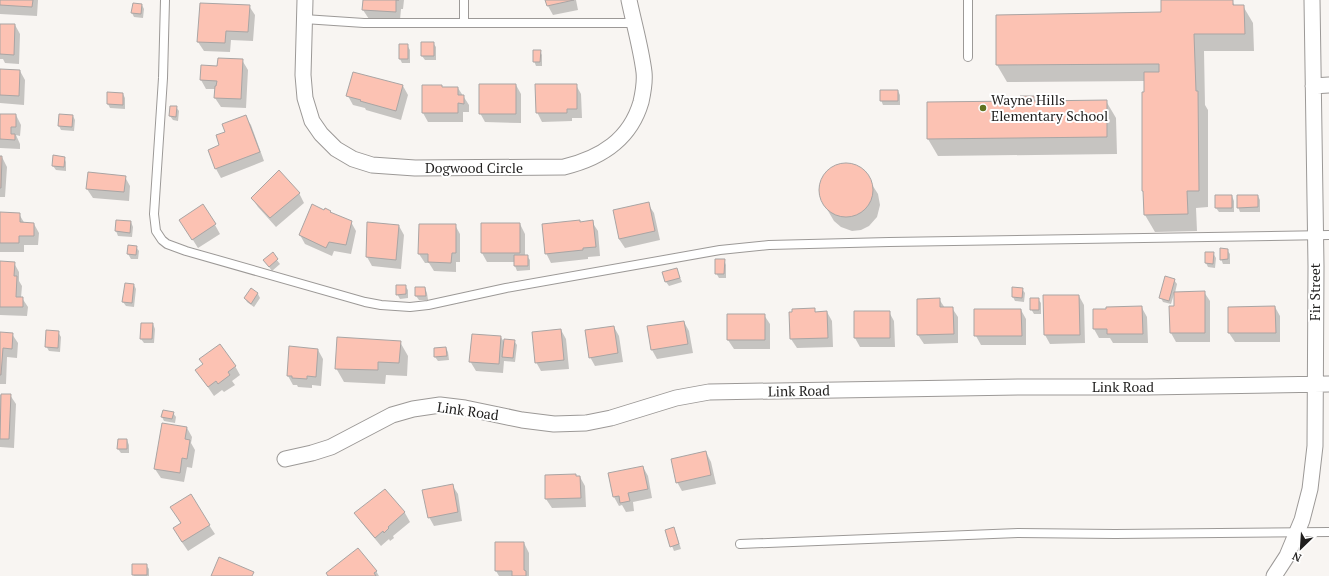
<svg xmlns="http://www.w3.org/2000/svg" width="1329" height="576" font-family="'PT Serif',serif">
  <rect width="100%" height="100%" fill="#f8f5f2"/>
  <path fill="#0003" d="M 0,0 L 38,0 L 37,16 L 0,14 Z
    M 364,0 L 404,0 L 403,9 L 401,9 L 400,20 L 369,19 L 363,10 Z
    M 547,0 L 576,0 L 578,10 L 553,15 L 548,6 Z
    M 1232,1 L 1235,6 L 1243,6 L 1253,23 L 1254,51 L 1204,51 L 1205,105 L 1208,110 L 1208,207 L 1196,208 L 1197,231 L 1155,232 L 1145,215 L 1145,81 L 1007,82 L 997,65 L 997,16 L 1162,13 Z
    M 142,5 L 144,9 L 143,18 L 134,17 L 132,13 Z
    M 249,6 L 255,15 L 253,41 L 231,40 L 230,52 L 204,51 L 198,42 Z
    M 0,25 L 15,25 L 20,34 L 19,64 L 5,63 L 3,59 L 0,59 Z
    M 433,43 L 436,47 L 436,60 L 425,60 L 422,56 Z
    M 407,45 L 410,50 L 410,63 L 402,63 L 400,59 Z
    M 540,51 L 542,55 L 542,66 L 536,66 L 534,61 Z
    M 242,60 L 248,70 L 246,108 L 221,107 L 215,98 L 216,89 L 206,89 L 201,80 L 218,67 Z
    M 0,70 L 20,71 L 25,80 L 24,105 L 0,103 Z
    M 354,73 L 403,86 L 408,95 L 401,120 L 366,110 L 365,108 L 353,105 L 348,96 Z
    M 516,85 L 521,94 L 521,123 L 485,122 L 480,113 Z
    M 576,85 L 581,94 L 582,118 L 572,118 L 572,121 L 542,122 L 537,112 Z
    M 423,86 L 458,88 L 469,105 L 469,112 L 463,112 L 463,122 L 428,122 L 423,113 Z
    M 898,91 L 900,95 L 900,105 L 883,105 L 881,100 Z
    M 123,94 L 125,98 L 125,109 L 110,108 L 108,104 Z
    M 1033,97 L 1036,102 L 1106,101 L 1116,118 L 1117,154 L 938,156 L 928,139 L 928,103 L 1021,102 Z
    M 176,107 L 179,111 L 178,121 L 173,120 L 170,116 Z
    M 0,115 L 16,115 L 21,125 L 20,136 L 16,135 L 20,144 L 20,149 L 0,148 Z
    M 73,116 L 75,120 L 74,131 L 61,130 L 59,126 Z
    M 245,116 L 251,125 L 264,161 L 221,178 L 216,169 L 209,151 L 221,146 Z
    M 0,157 L 2,157 L 7,167 L 5,197 L 0,197 Z
    M 54,157 L 64,157 L 66,162 L 66,171 L 56,170 L 53,166 Z
    M 843,164 L 855,166 L 864,172 L 878,194 L 880,205 L 877,217 L 869,226 L 861,230 L 852,231 L 841,227 L 834,221 L 821,199 L 820,187 L 822,178 L 826,173 L 836,166 Z
    M 125,177 L 130,186 L 129,201 L 93,198 L 87,189 Z
    M 299,193 L 304,203 L 276,227 L 258,207 L 252,198 Z
    M 1232,196 L 1234,201 L 1234,212 L 1219,212 L 1216,208 Z
    M 1258,196 L 1260,200 L 1260,212 L 1240,212 L 1238,207 Z
    M 648,204 L 654,213 L 660,240 L 625,248 L 619,239 Z
    M 325,211 L 330,211 L 331,214 L 351,222 L 356,231 L 351,254 L 334,251 L 332,256 L 305,244 L 300,235 Z
    M 0,213 L 19,214 L 25,224 L 34,224 L 39,233 L 38,245 L 24,245 L 24,252 L 0,252 Z
    M 117,221 L 131,222 L 133,227 L 132,237 L 118,236 L 116,231 Z
    M 592,222 L 598,231 L 600,256 L 588,257 L 588,259 L 551,263 L 546,253 Z
    M 520,224 L 525,234 L 525,256 L 527,256 L 530,260 L 530,270 L 517,271 L 515,266 L 515,262 L 487,262 L 482,253 Z
    M 215,225 L 220,234 L 198,248 L 186,229 Z
    M 455,225 L 460,234 L 460,262 L 456,262 L 456,272 L 434,271 L 429,263 L 425,263 L 419,254 Z
    M 399,226 L 404,235 L 401,269 L 372,266 L 367,257 Z
    M 129,246 L 136,247 L 139,251 L 138,259 L 131,259 L 128,254 Z
    M 1227,250 L 1230,254 L 1230,264 L 1223,264 L 1221,259 Z
    M 1213,253 L 1216,258 L 1215,268 L 1208,267 L 1206,263 Z
    M 272,254 L 280,264 L 272,271 L 264,260 Z
    M 724,260 L 726,265 L 726,278 L 719,278 L 716,273 Z
    M 0,262 L 14,263 L 19,272 L 19,281 L 22,286 L 21,298 L 22,298 L 28,307 L 27,316 L 0,315 Z
    M 677,270 L 682,282 L 669,286 L 666,282 Z
    M 1174,280 L 1177,284 L 1175,293 L 1204,292 L 1210,301 L 1210,342 L 1176,342 L 1171,333 L 1170,307 L 1175,307 L 1174,294 L 1171,304 L 1163,302 L 1161,298 Z
    M 134,285 L 136,289 L 134,307 L 126,306 L 123,302 Z
    M 405,286 L 408,290 L 408,298 L 400,299 L 397,294 Z
    M 425,288 L 427,293 L 428,300 L 419,300 L 416,296 Z
    M 251,289 L 258,294 L 260,298 L 254,307 L 247,302 L 245,298 Z
    M 1022,289 L 1025,293 L 1024,302 L 1015,301 L 1013,297 Z
    M 1079,296 L 1084,305 L 1085,343 L 1050,344 L 1045,335 Z
    M 939,299 L 945,308 L 952,308 L 958,317 L 958,343 L 924,344 L 918,335 Z
    M 1038,299 L 1041,303 L 1041,314 L 1034,314 L 1031,309 Z
    M 1275,307 L 1280,316 L 1280,342 L 1235,342 L 1229,333 L 1229,308 Z
    M 1142,308 L 1147,317 L 1148,343 L 1113,343 L 1110,338 L 1099,338 L 1094,329 Z
    M 814,309 L 816,313 L 827,312 L 832,321 L 833,347 L 797,348 L 791,339 Z
    M 975,310 L 1021,310 L 1026,319 L 1026,345 L 981,345 L 976,336 Z
    M 855,312 L 889,312 L 894,321 L 895,347 L 860,347 L 855,338 Z
    M 764,315 L 770,324 L 770,349 L 734,349 L 728,340 Z
    M 684,322 L 689,331 L 693,353 L 657,359 L 652,350 L 648,327 Z
    M 153,324 L 155,329 L 154,343 L 144,343 L 141,339 Z
    M 614,327 L 619,336 L 623,362 L 595,366 L 590,357 Z
    M 561,330 L 566,339 L 569,369 L 541,371 L 536,362 Z
    M 58,332 L 61,337 L 60,352 L 49,351 L 46,346 Z
    M 0,333 L 12,334 L 18,343 L 17,358 L 7,357 L 6,384 L 0,384 Z
    M 501,337 L 505,344 L 514,341 L 517,345 L 515,362 L 504,361 L 503,373 L 476,371 L 470,361 Z
    M 400,342 L 408,356 L 407,376 L 386,375 L 385,384 L 344,382 L 336,368 Z
    M 446,348 L 448,352 L 449,360 L 438,361 L 435,357 Z
    M 318,350 L 323,359 L 321,386 L 312,385 L 312,388 L 298,387 L 297,385 L 293,385 L 288,376 Z
    M 235,366 L 240,375 L 232,381 L 235,385 L 224,392 L 222,390 L 214,396 L 196,370 Z
    M 0,395 L 10,395 L 16,404 L 14,448 L 0,447 Z
    M 173,413 L 176,417 L 175,423 L 164,421 L 162,417 Z
    M 187,428 L 192,437 L 191,443 L 195,450 L 192,468 L 187,467 L 184,482 L 161,478 L 155,469 Z
    M 127,440 L 129,445 L 129,453 L 121,453 L 118,449 Z
    M 706,452 L 711,462 L 716,484 L 682,491 L 677,482 Z
    M 643,467 L 648,476 L 652,498 L 633,502 L 634,511 L 626,512 L 622,505 L 619,506 L 614,497 Z
    M 580,477 L 585,486 L 586,507 L 552,508 L 546,499 Z
    M 452,485 L 458,494 L 462,521 L 434,526 L 429,517 Z
    M 385,490 L 405,513 L 410,522 L 393,536 L 394,538 L 390,541 L 389,539 L 381,546 L 361,522 L 356,513 Z
    M 177,517 L 209,525 L 215,534 L 188,551 L 179,538 L 181,524 Z
    M 666,531 L 676,533 L 681,549 L 674,551 Z
    M 496,543 L 524,543 L 529,553 L 529,576 L 499,576 L 496,571 Z
    M 146,565 L 149,569 L 149,576 L 134,576 L 133,575 Z
    M 376,571 L 379,576 L 329,576 Z"/>
  <path fill="#fcc2b3" stroke="#a9a5a4" d="M 0,0 L 33,0 L 32,7 L 0,5 Z
    M 363,0 L 399,0 L 396,0 L 396,12 L 362,10 Z
    M 545,0 L 574,0 L 547,6 Z
    M 1161,0 L 1233,0 L 1233,5 L 1244,5 L 1245,34 L 1194,34 L 1196,91 L 1198,91 L 1199,191 L 1187,191 L 1188,214 L 1144,215 L 1143,191 L 1142,191 L 1142,92 L 1144,92 L 1144,72 L 1159,72 L 1159,64 L 996,65 L 996,15 L 1161,12 Z
    M 133,3 L 142,4 L 141,14 L 131,13 Z
    M 200,3 L 250,5 L 248,32 L 226,31 L 225,43 L 197,42 Z
    M 0,24 L 15,24 L 14,55 L 0,54 Z
    M 421,42 L 434,42 L 434,56 L 421,56 Z
    M 399,44 L 408,44 L 408,59 L 399,59 Z
    M 533,50 L 541,50 L 540,62 L 533,62 Z
    M 218,58 L 243,59 L 241,99 L 214,98 L 215,86 L 216,86 L 217,81 L 200,80 L 201,65 L 217,66 Z
    M 0,69 L 20,70 L 19,96 L 0,95 Z
    M 353,72 L 403,85 L 396,111 L 360,101 L 361,100 L 346,96 Z
    M 479,84 L 516,84 L 516,114 L 479,114 Z
    M 535,84 L 577,84 L 577,109 L 567,109 L 567,113 L 536,113 Z
    M 422,85 L 442,85 L 442,87 L 458,87 L 458,95 L 464,95 L 464,104 L 458,103 L 458,113 L 422,113 Z
    M 880,90 L 898,90 L 898,101 L 880,101 Z
    M 107,92 L 123,93 L 123,105 L 107,104 Z
    M 1020,96 L 1034,96 L 1034,101 L 1107,100 L 1107,137 L 927,139 L 927,102 L 1020,101 Z
    M 170,106 L 177,106 L 176,117 L 169,116 Z
    M 0,114 L 16,114 L 16,127 L 11,127 L 11,134 L 15,134 L 15,140 L 0,139 Z
    M 59,114 L 73,115 L 72,127 L 58,126 Z
    M 246,115 L 260,152 L 215,169 L 208,150 L 219,145 L 216,135 L 225,132 L 222,124 Z
    M 53,155 L 65,157 L 64,167 L 52,166 Z
    M 0,156 L 2,156 L 1,188 L 0,188 Z
    M819 190a27 27 0 1 1 54 0a27 27 0 1 1-54 0Z
    M 279,170 L 300,193 L 270,218 L 251,198 Z
    M 88,172 L 126,176 L 124,192 L 86,189 Z
    M 1215,195 L 1232,195 L 1232,208 L 1215,208 Z
    M 1237,195 L 1258,195 L 1258,207 L 1237,208 Z
    M 649,202 L 655,231 L 619,239 L 613,210 Z
    M 203,204 L 216,224 L 192,240 L 179,220 Z
    M 312,204 L 324,210 L 325,208 L 331,211 L 330,212 L 352,221 L 346,245 L 329,242 L 326,248 L 299,235 Z
    M 0,212 L 20,213 L 20,222 L 34,223 L 34,236 L 19,236 L 19,243 L 0,243 Z
    M 116,220 L 131,221 L 130,233 L 115,231 Z
    M 580,220 L 580,222 L 593,220 L 596,247 L 583,248 L 583,250 L 545,254 L 542,224 Z
    M 367,222 L 399,225 L 396,260 L 366,257 Z
    M 481,223 L 520,223 L 520,253 L 481,253 Z
    M 419,224 L 456,224 L 456,253 L 452,253 L 451,263 L 428,262 L 428,254 L 418,254 Z
    M 128,245 L 137,246 L 136,255 L 127,254 Z
    M 1220,248 L 1228,249 L 1228,259 L 1220,260 Z
    M 273,252 L 278,259 L 269,267 L 263,260 Z
    M 1205,252 L 1214,252 L 1213,264 L 1205,263 Z
    M 514,255 L 528,255 L 528,266 L 514,266 Z
    M 715,259 L 725,259 L 724,274 L 715,274 Z
    M 0,261 L 15,262 L 14,276 L 17,276 L 16,297 L 23,297 L 23,307 L 0,307 Z
    M 677,268 L 680,278 L 665,282 L 662,272 Z
    M 1165,276 L 1175,279 L 1169,301 L 1159,298 Z
    M 125,283 L 134,284 L 132,303 L 122,302 Z
    M 396,285 L 406,285 L 406,294 L 396,295 Z
    M 415,287 L 425,287 L 426,296 L 415,296 Z
    M 1012,287 L 1023,288 L 1022,298 L 1012,297 Z
    M 251,288 L 258,293 L 251,304 L 244,298 Z
    M 1205,291 L 1205,333 L 1170,333 L 1169,306 L 1174,306 L 1174,292 Z
    M 1043,295 L 1079,295 L 1080,335 L 1044,335 Z
    M 940,298 L 940,307 L 953,307 L 954,334 L 917,335 L 917,299 Z
    M 1030,298 L 1039,298 L 1039,310 L 1030,310 Z
    M 1142,306 L 1143,334 L 1107,334 L 1107,329 L 1093,329 L 1093,309 L 1106,309 L 1106,307 Z
    M 1275,306 L 1276,333 L 1228,333 L 1228,307 Z
    M 815,308 L 815,312 L 827,311 L 828,338 L 790,339 L 789,312 L 792,312 L 792,309 Z
    M 974,309 L 1021,309 L 1022,336 L 974,336 Z
    M 854,311 L 890,311 L 890,338 L 854,338 Z
    M 727,314 L 765,314 L 765,340 L 727,340 Z
    M 684,321 L 688,344 L 651,350 L 647,326 Z
    M 141,323 L 153,323 L 152,339 L 140,339 Z
    M 614,326 L 618,353 L 589,358 L 585,330 Z
    M 561,329 L 564,360 L 535,363 L 532,332 Z
    M 46,330 L 59,331 L 58,348 L 45,347 Z
    M 0,332 L 13,333 L 12,349 L 3,348 L 1,375 L 0,375 Z
    M 472,334 L 501,336 L 499,364 L 469,362 Z
    M 337,337 L 401,341 L 399,363 L 378,362 L 378,370 L 335,369 Z
    M 504,339 L 515,340 L 513,358 L 502,357 Z
    M 220,344 L 236,366 L 228,372 L 230,375 L 218,384 L 216,381 L 208,387 L 195,370 L 203,364 L 199,359 Z
    M 289,346 L 318,349 L 316,377 L 307,376 L 307,379 L 292,378 L 292,376 L 287,376 Z
    M 446,347 L 447,356 L 434,357 L 434,348 Z
    M 1,394 L 11,394 L 9,439 L 0,439 Z
    M 163,410 L 174,412 L 172,419 L 161,417 Z
    M 162,423 L 187,427 L 185,439 L 190,440 L 187,459 L 182,458 L 180,473 L 154,469 Z
    M 118,439 L 127,439 L 127,449 L 117,449 Z
    M 706,451 L 711,475 L 676,483 L 671,459 Z
    M 643,466 L 648,489 L 628,493 L 630,501 L 620,503 L 619,496 L 613,497 L 608,473 Z
    M 576,474 L 576,476 L 580,476 L 581,498 L 545,499 L 545,475 Z
    M 453,484 L 458,512 L 428,518 L 422,490 Z
    M 385,489 L 405,512 L 388,527 L 389,528 L 384,533 L 383,531 L 375,538 L 354,513 Z
    M 191,494 L 210,525 L 182,542 L 173,528 L 181,523 L 170,507 Z
    M 674,527 L 679,544 L 670,547 L 665,530 Z
    M 495,542 L 524,542 L 524,570 L 526,571 L 526,576 L 512,576 L 512,571 L 495,571 Z
    M 358,548 L 377,571 L 374,573 L 376,576 L 328,576 L 326,573 Z
    M 219,557 L 254,572 L 252,576 L 211,576 Z
    M 132,564 L 147,564 L 147,575 L 132,575 Z"/>
  <g fill="none" stroke-linecap="round" stroke-linejoin="round">
    <defs>
      <path id="service" d="M 165,0 L 163,78 L 154,214 L 156,231 L 162,240 L 167,244 L 186,251 L 365,302 L 381,305 L 410,307 L 428,305 L 506,288 L 720,250 L 769,245 L 889,242 L 1329,235
        M 464,0 L 464,23
        M 304,19 L 364,23 L 634,23
        M 968,57 L 968,0
        M 740,544 L 1018,533 L 1115,534 L 1329,532"/>
      <path id="minor" d="M 305,0 L 303,75 L 305,98 L 312,121 L 321,134 L 336,149 L 353,159 L 372,165 L 415,168 L 564,167 C 601,158 630,140 641,102 C 643,93 645,81 644,72 C 641,48 634,24 629,0
        M 1313,86 L 1329,85
        M 285,459 L 312,453 L 331,447 L 392,415 L 413,409 L 440,405 L 465,408 L 522,420 L 554,424 L 586,423 L 611,418 L 676,398 L 709,392 L 1021,387 L 1146,387 L 1329,384
        M 1274,576 L 1287,556 L 1302,520 L 1310,489 L 1315,446 L 1316,266 L 1312,0"/>
    </defs>
    <use href="#service" stroke="#9c9997" stroke-width="10"/>
    <use href="#minor" stroke="#9c9997" stroke-width="17"/>
    <use href="#service" stroke="#fff" stroke-width="8"/>
    <use href="#minor" stroke="#fff" stroke-width="15"/>
  </g>
  <circle fill="#607220" stroke="#fff" stroke-width="1.5" cx="983" cy="108" r="4"/>
  <g text-anchor="middle" stroke-width="4" stroke-linejoin="round" paint-order="stroke">
    <g font-size="14" fill="#201f1e" stroke="#fff" text-anchor="start">
      <text x="991" y="105">Wayne Hills<tspan x="991" dy="16">Elementary School</tspan></text>
    </g>
    <g font-size="14" fill="#201f1e" stroke="#fff">
      <text x="474" y="173">Dogwood Circle</text>
      <text transform="translate(1315 292) rotate(-90)" y="5">Fir Street</text>
      <text x="1123" y="392">Link Road</text>
      <text transform="translate(799 391) rotate(-1)" y="5">Link Road</text>
      <text transform="translate(468 411) rotate(8)" y="5">Link Road</text>
    </g>
  </g>
  <g transform="translate(1301 548) rotate(205)" stroke="#ffffff" stroke-width="3" paint-order="stroke">
  <path d="M0-3L7 15L0 10L-7 15Z" fill="#201f1e"/>
  <text y="-6" font-size="11" font-weight="bold" text-anchor="middle" fill="#201f1e">N</text>
  </g>
</svg>
